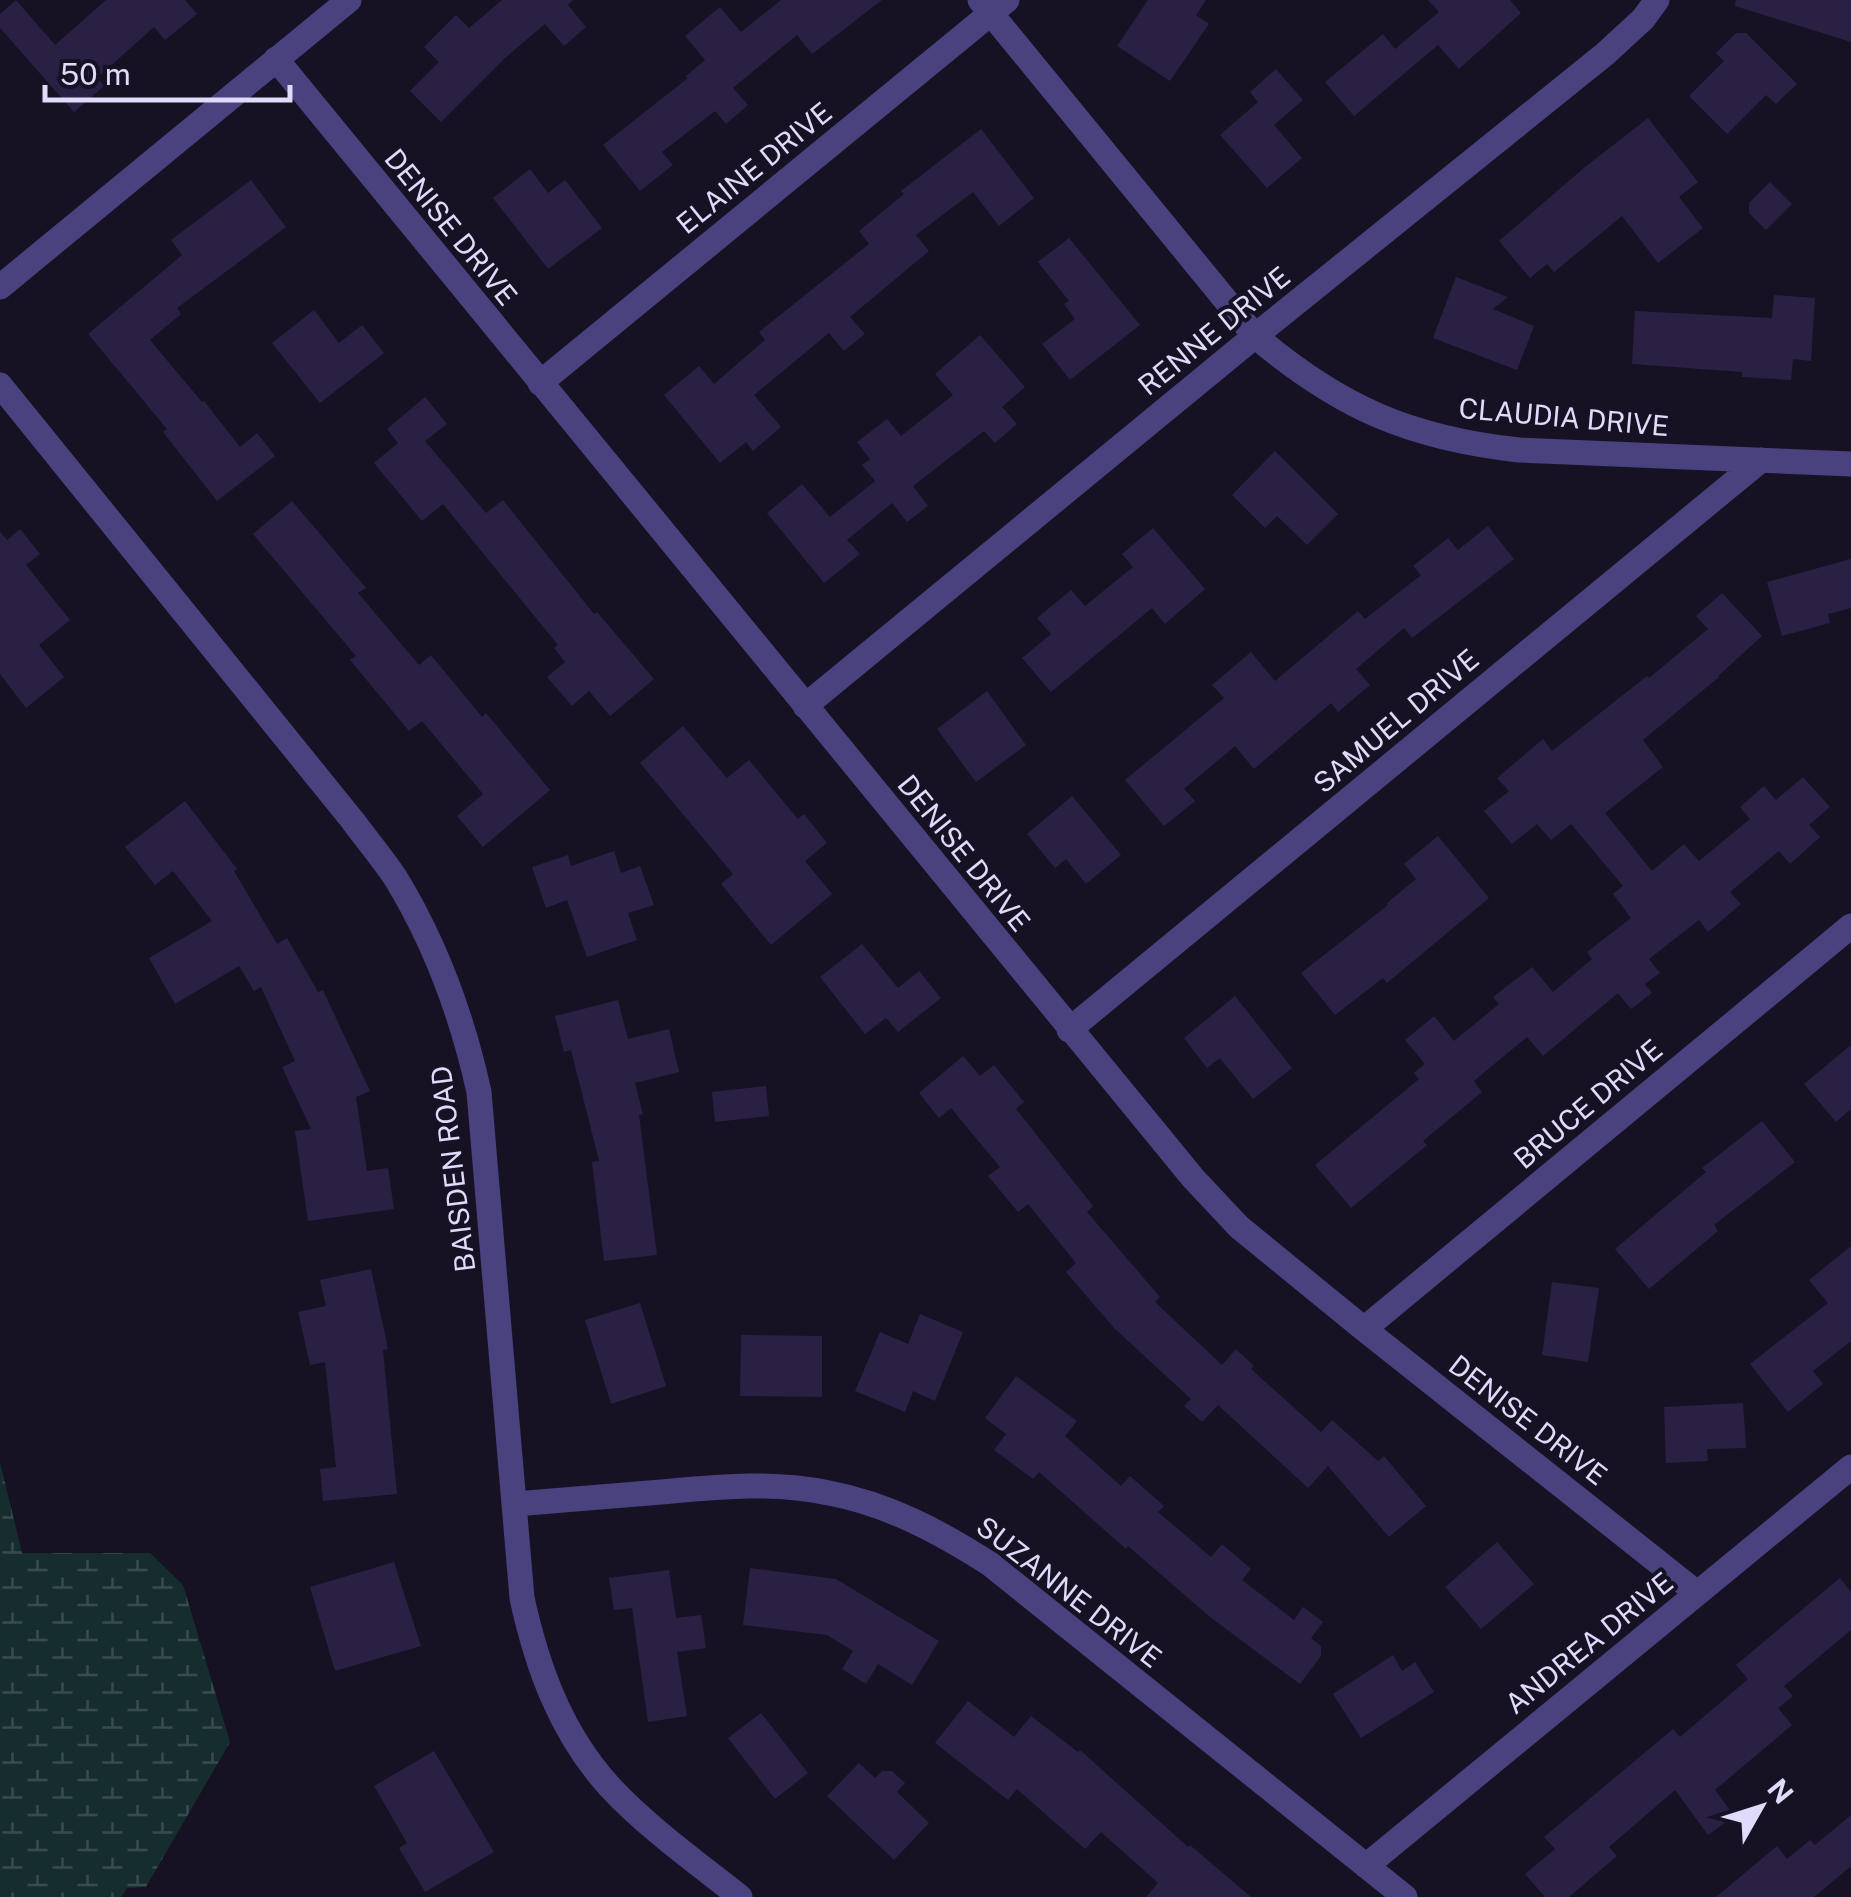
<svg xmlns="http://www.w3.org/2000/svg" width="1851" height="1897" font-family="'Public Sans',sans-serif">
  <defs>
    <pattern id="wetland-marsh" width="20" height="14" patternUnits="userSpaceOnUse" patternTransform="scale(2.5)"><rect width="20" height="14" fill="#162d2e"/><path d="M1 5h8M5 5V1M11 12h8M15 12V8" fill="none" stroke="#384b4d"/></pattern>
  </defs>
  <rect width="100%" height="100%" fill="#161224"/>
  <path fill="url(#wetland-marsh)" d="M 0,1462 L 22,1553 L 150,1553 L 183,1585 L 230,1742 L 146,1887 L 127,1888 L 121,1897 L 0,1897 Z"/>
  <path fill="#2a2043" d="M 16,0 L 55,45 L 106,0 L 185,0 L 197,14 L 165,40 L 154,27 L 97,78 L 104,86 L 74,112 L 0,28 L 0,14 Z
    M 502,0 L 573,0 L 568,5 L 586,27 L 564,46 L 545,24 L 504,59 L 441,122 L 410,91 L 439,62 L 424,47 L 456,15 L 469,28 Z
    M 781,0 L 882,0 L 812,54 L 797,35 L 733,88 L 748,105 L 726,124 L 715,111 L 662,152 L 673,165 L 640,191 L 603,145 L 688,78 L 686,76 L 705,60 L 685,36 L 720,7 L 741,32 Z
    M 1148,0 L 1206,0 L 1196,15 L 1209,24 L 1170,81 L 1117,46 Z
    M 1428,0 L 1510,0 L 1521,13 L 1459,69 L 1438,45 L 1354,116 L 1325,82 L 1383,34 L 1395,49 L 1439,12 Z
    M 1736,0 L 1851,0 L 1851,42 L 1735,6 Z
    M 1736,33 L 1746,33 L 1797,84 L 1776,104 L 1766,95 L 1727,134 L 1689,96 L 1724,61 L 1716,53 Z
    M 1276,69 L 1303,100 L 1274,125 L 1302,158 L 1267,188 L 1220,135 L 1258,102 L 1250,92 Z
    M 1648,118 L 1698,182 L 1679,197 L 1703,228 L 1658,263 L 1622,216 L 1554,272 L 1547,264 L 1530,278 L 1499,241 L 1585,167 Z
    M 981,129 L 1034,198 L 999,226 L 973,192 L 916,235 L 929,251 L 850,317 L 865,334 L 844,351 L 829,333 L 754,395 L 781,427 L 753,451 L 746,442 L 720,463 L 664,395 L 699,366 L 714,384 L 765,340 L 759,332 L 869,244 L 859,231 L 904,194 L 901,191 Z
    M 530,169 L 548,193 L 565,180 L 602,228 L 548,269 L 493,198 Z
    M 251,180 L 286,227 L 177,308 L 181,314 L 150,340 L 202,402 L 204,401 L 240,447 L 257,433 L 275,456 L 217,501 L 163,432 L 167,429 L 88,334 L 182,255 L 171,240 Z
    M 1770,182 L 1792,204 L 1766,230 L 1749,213 L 1749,203 Z
    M 1069,238 L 1140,325 L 1070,380 L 1042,344 L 1075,319 L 1064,304 L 1069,301 L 1038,262 Z
    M 1456,277 L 1508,297 L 1493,309 L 1534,326 L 1517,370 L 1433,338 Z
    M 1774,295 L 1815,298 L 1811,361 L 1793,359 L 1791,380 L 1742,377 L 1742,372 L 1632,364 L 1635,311 L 1772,318 Z
    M 314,310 L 339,343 L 362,325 L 384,353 L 320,403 L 272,343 Z
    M 980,335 L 1025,387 L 1002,407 L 1017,424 L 995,443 L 984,431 L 913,486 L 928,506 L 907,522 L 892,503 L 847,540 L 860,554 L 824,583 L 767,513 L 802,484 L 830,517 L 875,481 L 862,465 L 870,459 L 857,442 L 887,419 L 901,436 L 953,395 L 935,374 Z
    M 425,397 L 447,424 L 425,441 L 486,513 L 503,500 L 594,614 L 597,612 L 654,679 L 610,716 L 589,691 L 572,706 L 547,677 L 565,662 L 554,648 L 558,645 L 443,504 L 422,521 L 374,463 L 398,443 L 387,429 Z
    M 1275,451 L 1338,514 L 1307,545 L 1277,516 L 1265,528 L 1232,495 Z
    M 292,501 L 366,588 L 358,593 L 419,665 L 431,655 L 482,717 L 486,713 L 550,790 L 483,847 L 457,816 L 483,794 L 422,721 L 409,731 L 350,660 L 356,656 L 253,534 Z
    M 1488,526 L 1514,559 L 1412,638 L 1404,628 L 1356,669 L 1370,685 L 1338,712 L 1331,703 L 1254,769 L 1235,746 L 1184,789 L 1195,801 L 1164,826 L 1125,780 L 1224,698 L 1212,685 L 1251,652 L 1275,681 L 1358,611 L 1365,619 L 1421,575 L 1413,566 L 1448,538 L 1458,550 Z
    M 1153,528 L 1205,589 L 1165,624 L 1152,608 L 1051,692 L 1022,658 L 1051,634 L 1037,618 L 1071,590 L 1085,606 L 1133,567 L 1122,554 Z
    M 20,529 L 40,554 L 26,565 L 70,620 L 39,645 L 64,677 L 26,708 L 0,674 L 0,532 L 7,540 Z
    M 1851,559 L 1851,608 L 1828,614 L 1830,623 L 1782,636 L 1767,582 Z
    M 1722,593 L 1762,636 L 1718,676 L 1719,677 L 1643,740 L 1663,767 L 1605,813 L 1652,871 L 1684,844 L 1699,861 L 1750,819 L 1740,807 L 1764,786 L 1776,800 L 1803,777 L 1830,807 L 1809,825 L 1820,837 L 1790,864 L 1779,851 L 1730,892 L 1741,904 L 1708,932 L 1699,920 L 1649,959 L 1660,973 L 1645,984 L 1652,993 L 1631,1009 L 1618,993 L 1543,1056 L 1527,1037 L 1474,1081 L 1482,1092 L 1423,1141 L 1427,1145 L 1351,1208 L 1315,1165 L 1419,1079 L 1414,1073 L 1425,1064 L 1405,1040 L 1434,1016 L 1454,1041 L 1499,1004 L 1493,997 L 1532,967 L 1553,992 L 1592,959 L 1587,952 L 1631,918 L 1613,894 L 1623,886 L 1571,824 L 1551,840 L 1537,824 L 1512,844 L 1484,811 L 1509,791 L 1497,778 L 1543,739 L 1552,751 L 1647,676 L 1649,678 L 1708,629 L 1696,616 Z
    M 987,691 L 1026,745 L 976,782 L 937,729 Z
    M 683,726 L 727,778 L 749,760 L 798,819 L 804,814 L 827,843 L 805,861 L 832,894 L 771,945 L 721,884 L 733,874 L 640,763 Z
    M 1072,796 L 1121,855 L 1086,884 L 1066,859 L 1055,868 L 1027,834 Z
    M 185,801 L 237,869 L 234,871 L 277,944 L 287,938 L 318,992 L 323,990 L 370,1091 L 356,1097 L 367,1171 L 388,1168 L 394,1209 L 308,1221 L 295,1131 L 311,1129 L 282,1067 L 295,1061 L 261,987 L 254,991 L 239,966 L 175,1004 L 149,958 L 212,921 L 173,871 L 155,885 L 125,847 Z
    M 1438,836 L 1489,898 L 1387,983 L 1383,978 L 1335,1015 L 1301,973 L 1388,905 L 1387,903 L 1416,879 L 1404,864 Z
    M 614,851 L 621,873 L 640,866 L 654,905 L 628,913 L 637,940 L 587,957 L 567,900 L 546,908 L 532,867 L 568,855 L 571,866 Z
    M 862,944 L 898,988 L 919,971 L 941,998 L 898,1032 L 886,1018 L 865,1034 L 820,977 Z
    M 1235,996 L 1292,1068 L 1253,1099 L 1220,1058 L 1207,1068 L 1184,1038 Z
    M 618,1000 L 628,1039 L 669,1029 L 679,1072 L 635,1083 L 643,1114 L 639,1115 L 657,1255 L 604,1261 L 592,1162 L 599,1161 L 571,1050 L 564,1052 L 555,1016 Z
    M 1851,1045 L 1851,1109 L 1836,1122 L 1804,1084 Z
    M 963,1056 L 980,1076 L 994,1065 L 1024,1102 L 1016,1109 L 1093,1206 L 1087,1212 L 1160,1297 L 1155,1302 L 1222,1365 L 1236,1349 L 1254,1366 L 1251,1369 L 1321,1432 L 1332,1420 L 1378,1461 L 1384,1456 L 1426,1506 L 1389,1537 L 1328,1466 L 1308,1488 L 1218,1405 L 1202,1422 L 1184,1406 L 1191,1399 L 1114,1328 L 1066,1272 L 1076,1263 L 1028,1204 L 1018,1212 L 988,1176 L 1000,1167 L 951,1108 L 939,1118 L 919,1093 Z
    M 766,1086 L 769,1116 L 715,1122 L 712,1092 Z
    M 1762,1121 L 1795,1162 L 1714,1225 L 1718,1231 L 1649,1289 L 1615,1249 L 1706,1172 L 1702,1168 Z
    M 1851,1246 L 1851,1341 L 1813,1371 L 1823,1384 L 1788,1412 L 1750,1364 L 1828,1303 L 1809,1280 Z
    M 371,1269 L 388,1349 L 383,1350 L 397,1494 L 323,1501 L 320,1469 L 336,1467 L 325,1362 L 310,1365 L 298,1312 L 326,1306 L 320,1280 Z
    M 1552,1282 L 1599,1288 L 1588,1362 L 1542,1355 Z
    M 640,1303 L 666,1386 L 611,1404 L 585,1320 Z
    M 920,1314 L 963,1332 L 935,1401 L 913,1391 L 905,1412 L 855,1391 L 880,1332 L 908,1344 Z
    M 741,1335 L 822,1336 L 822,1397 L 740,1396 Z
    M 1016,1376 L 1077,1421 L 1065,1436 L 1121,1486 L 1130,1476 L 1164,1506 L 1158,1512 L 1211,1557 L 1222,1544 L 1251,1569 L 1242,1580 L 1294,1620 L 1303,1607 L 1323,1622 L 1311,1638 L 1321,1646 L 1321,1656 L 1300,1684 L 1210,1617 L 1128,1546 L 1126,1549 L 1039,1472 L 1033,1479 L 994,1450 L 1006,1434 L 985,1418 Z
    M 1743,1403 L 1746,1448 L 1707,1449 L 1708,1461 L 1666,1463 L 1664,1407 Z
    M 1497,1542 L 1534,1584 L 1481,1629 L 1445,1587 Z
    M 394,1562 L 421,1646 L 335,1671 L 310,1587 Z
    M 750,1568 L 836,1579 L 939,1641 L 912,1685 L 878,1664 L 866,1684 L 842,1669 L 853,1651 L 827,1635 L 743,1625 Z
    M 669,1570 L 676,1618 L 701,1615 L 706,1648 L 677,1652 L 687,1716 L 648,1722 L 632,1608 L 614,1610 L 609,1578 Z
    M 1840,1578 L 1851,1592 L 1851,1630 L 1784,1686 L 1793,1696 L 1778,1708 L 1792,1725 L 1715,1790 L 1734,1816 L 1708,1835 L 1675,1790 L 1609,1847 L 1617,1856 L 1569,1897 L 1545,1897 L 1525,1874 L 1555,1849 L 1544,1837 L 1673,1729 L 1680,1737 L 1748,1679 L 1736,1665 Z
    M 1393,1655 L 1402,1671 L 1415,1662 L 1434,1692 L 1361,1738 L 1333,1694 Z
    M 968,1701 L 1014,1737 L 1031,1716 L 1078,1752 L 1080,1750 L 1188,1847 L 1190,1845 L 1251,1897 L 1146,1897 L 1158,1883 L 1101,1832 L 1085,1849 L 1017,1789 L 1008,1800 L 935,1743 Z
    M 761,1713 L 808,1773 L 775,1799 L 728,1738 Z
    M 434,1751 L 494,1852 L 425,1892 L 399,1848 L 407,1843 L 374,1786 Z
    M 859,1763 L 875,1778 L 882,1771 L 892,1771 L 905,1783 L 897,1792 L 929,1823 L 894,1860 L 827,1796 Z
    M 1851,1815 L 1851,1866 L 1814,1897 L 1716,1897 L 1777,1846 L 1787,1859 L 1810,1840 L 1815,1845 Z"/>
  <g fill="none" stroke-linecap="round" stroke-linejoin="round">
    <path stroke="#49427e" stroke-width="25" d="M 980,0 L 1255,336 C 1339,407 1409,438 1519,450 L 1851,464
      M 276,59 L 1193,1178 L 1239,1227 L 1364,1329 L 1697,1593
      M 0,287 L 349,0
      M 540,383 L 1007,0
      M 0,385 L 353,821 C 367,840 382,858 395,877 C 436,944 462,1015 479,1092 L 522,1598 C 537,1667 561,1733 609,1786 C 648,1828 696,1862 740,1897
      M 805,706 L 1255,336 L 1605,54 L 1643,19 L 1657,0
      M 1069,1030 L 1761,460
      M 1364,1329 L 1851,926
      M 515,1504 C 563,1500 612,1496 661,1492 C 717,1487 773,1481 829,1493 C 888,1504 940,1532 990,1564 L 1405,1897
      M 1366,1866 L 1851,1467"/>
  </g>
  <g text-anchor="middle" stroke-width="8" stroke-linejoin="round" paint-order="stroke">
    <g font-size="28" fill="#e0dafb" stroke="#161224">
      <text transform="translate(754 168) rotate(-39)" y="10">ELAINE DRIVE</text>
      <text transform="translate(451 227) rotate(51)" y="10">DENISE DRIVE</text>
      <text transform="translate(1214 331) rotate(-39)" y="10">RENNE DRIVE</text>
      <text transform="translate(1564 417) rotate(5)" y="10">CLAUDIA DRIVE</text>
      <text transform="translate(1396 721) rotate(-40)" y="10">SAMUEL DRIVE</text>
      <text transform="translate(964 853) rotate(51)" y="10">DENISE DRIVE</text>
      <text transform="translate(1588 1104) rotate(-40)" y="10">BRUCE DRIVE</text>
      <text transform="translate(453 1169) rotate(-97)" y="10">BAISDEN ROAD</text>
      <text transform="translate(1528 1420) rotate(38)" y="10">DENISE DRIVE</text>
      <text transform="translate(1069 1592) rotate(38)" y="10">SUZANNE DRIVE</text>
      <text transform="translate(1589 1643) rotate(-39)" y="10">ANDREA DRIVE</text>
    </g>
  </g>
  <g transform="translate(1761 1807) rotate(51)" stroke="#161224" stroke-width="8" paint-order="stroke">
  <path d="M0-8L18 38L0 25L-18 38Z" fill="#e0dafb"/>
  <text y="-15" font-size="28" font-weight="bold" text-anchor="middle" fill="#e0dafb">N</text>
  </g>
  <path d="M45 85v15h245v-15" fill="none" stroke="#e0dafb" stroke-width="5"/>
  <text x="60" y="85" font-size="30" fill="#e0dafb" stroke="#161224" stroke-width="8" paint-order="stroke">50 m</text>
</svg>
